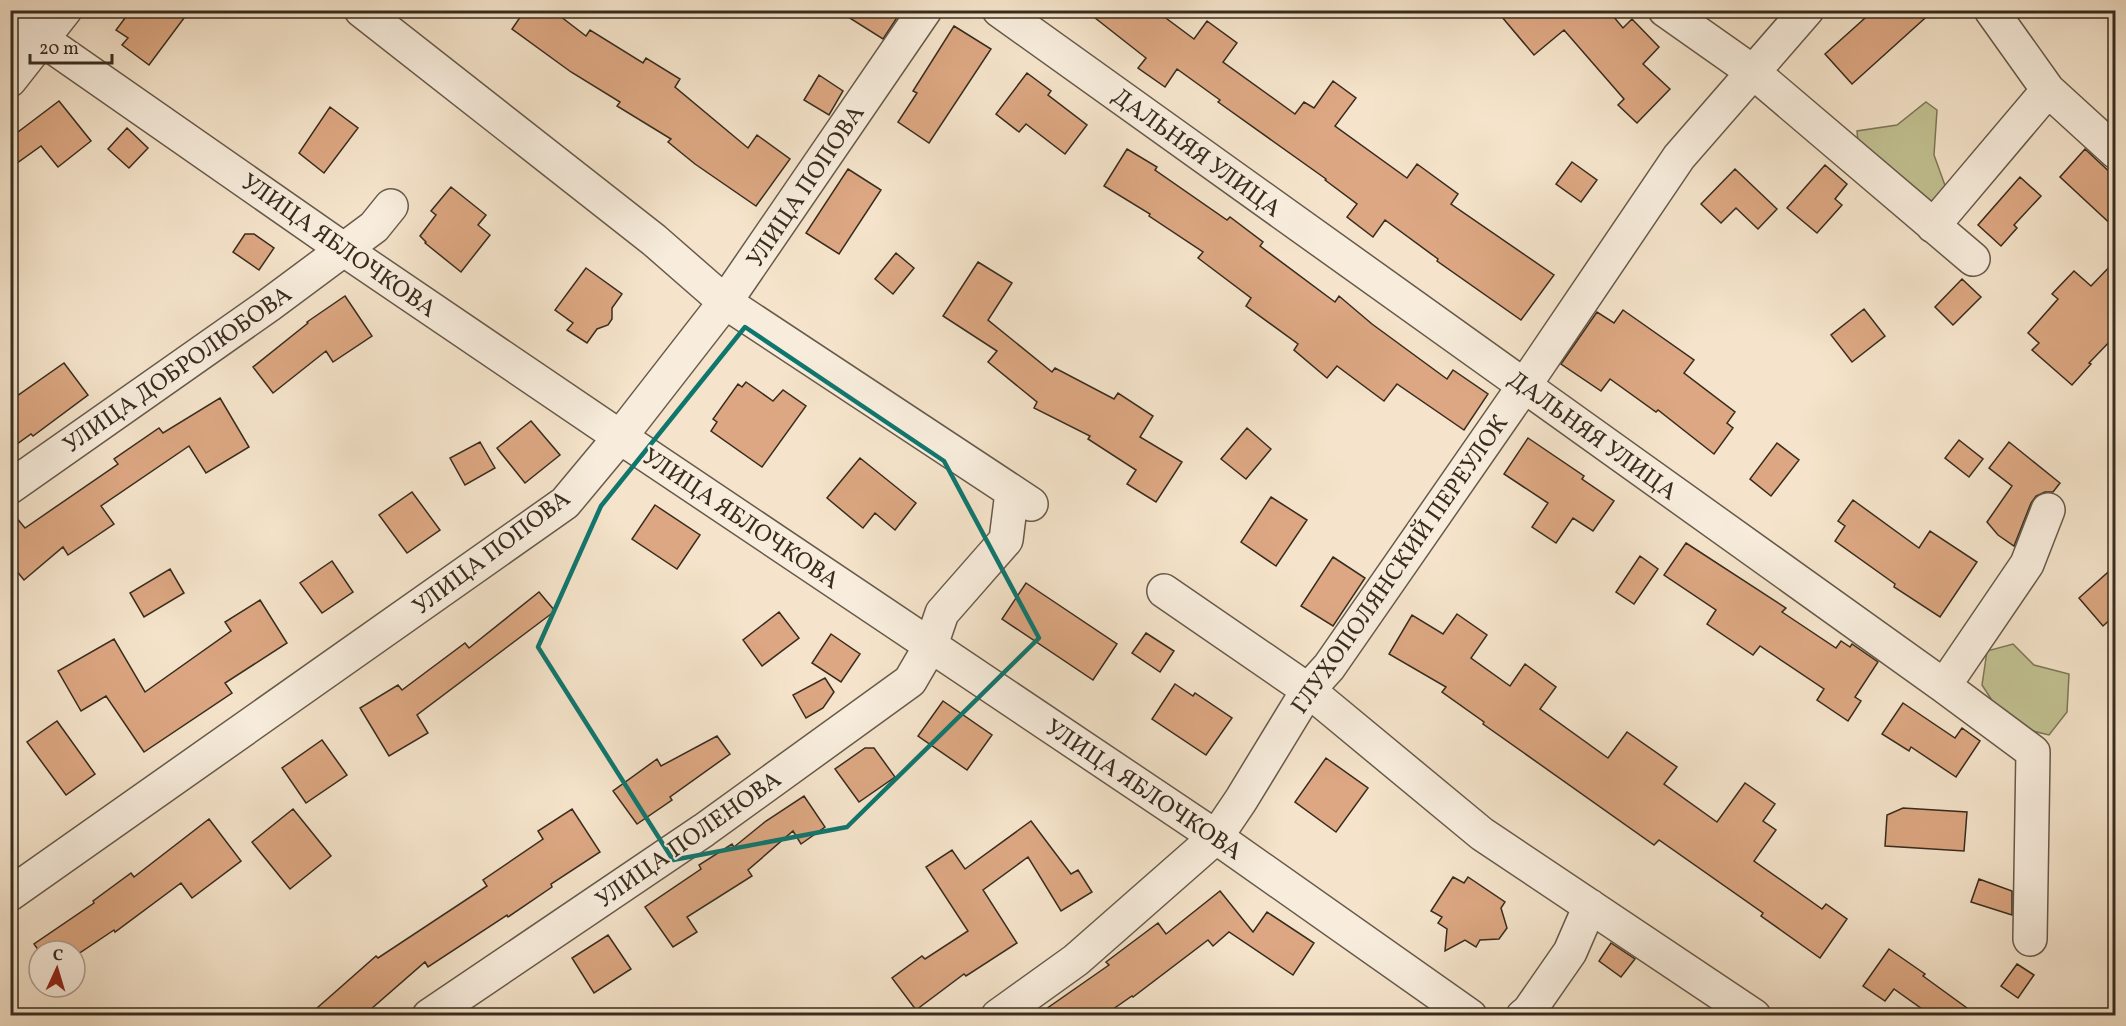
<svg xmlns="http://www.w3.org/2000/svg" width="2126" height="1026" font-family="Vollkorn,serif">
  <rect width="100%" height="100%" fill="#f5e4cb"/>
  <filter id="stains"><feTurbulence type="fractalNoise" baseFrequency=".00333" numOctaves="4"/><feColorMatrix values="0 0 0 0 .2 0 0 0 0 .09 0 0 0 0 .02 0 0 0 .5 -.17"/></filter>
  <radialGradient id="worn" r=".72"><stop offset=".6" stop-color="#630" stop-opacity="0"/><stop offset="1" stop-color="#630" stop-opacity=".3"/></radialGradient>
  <path fill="#c2c293" stroke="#7d7759" stroke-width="1.5" d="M 1926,102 L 1937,110 L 1934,155 L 1951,202 L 1925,210 L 1859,154 L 1857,131 L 1897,125 Z
    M 2013,644 L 2034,665 L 2069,674 L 2067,712 L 2049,735 L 2008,725 L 1982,685 L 1987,651 Z"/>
  <path fill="#dca782" stroke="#382c1f" stroke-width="1.5" d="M 131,10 L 190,10 L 149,65 L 122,45 L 128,38 L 116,30 Z
    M 525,10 L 552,10 L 586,36 L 590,30 L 643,63 L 646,58 L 680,79 L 675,87 L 748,148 L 757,135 L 790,159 L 756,206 L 695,164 L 668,142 L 671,139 L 617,106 L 620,102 L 571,72 L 512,29 Z
    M 837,10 L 902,10 L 883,39 Z
    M 1085,10 L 1155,10 L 1194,39 L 1207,21 L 1237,43 L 1223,62 L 1295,114 L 1304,102 L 1314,108 L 1333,81 L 1356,98 L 1335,126 L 1407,178 L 1417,164 L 1458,194 L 1451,204 L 1554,275 L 1521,320 L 1437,261 L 1438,259 L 1385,220 L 1373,237 L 1347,217 L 1357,204 L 1325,180 L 1326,179 L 1218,102 L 1220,100 L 1177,69 L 1165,87 L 1138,68 L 1146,58 Z
    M 1496,10 L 1608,10 L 1623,28 L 1632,19 L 1659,47 L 1643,64 L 1670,89 L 1637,123 L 1618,105 L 1624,99 L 1564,30 L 1534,55 Z
    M 1874,10 L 1934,10 L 1852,84 L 1825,54 Z
    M 954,26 L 991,49 L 929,143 L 898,122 L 917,93 L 913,91 Z
    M 1027,73 L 1051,91 L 1048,95 L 1087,125 L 1065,154 L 1026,124 L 1019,132 L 996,114 Z
    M 819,75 L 843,91 L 829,115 L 804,100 Z
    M 59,101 L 91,141 L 58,167 L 41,146 L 10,168 L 10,138 Z
    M 330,107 L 358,128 L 324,173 L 299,153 Z
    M 127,128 L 148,148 L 129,168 L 108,149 Z
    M 1127,149 L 1157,167 L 1155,170 L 1227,220 L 1230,217 L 1263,242 L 1260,246 L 1335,302 L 1339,296 L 1372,324 L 1447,379 L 1453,370 L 1488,394 L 1464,430 L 1397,384 L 1384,401 L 1337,366 L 1327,378 L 1294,350 L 1298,344 L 1246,306 L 1251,298 L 1198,258 L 1203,252 L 1149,216 L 1150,214 L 1104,186 Z
    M 2085,149 L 2115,177 L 2115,228 L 2060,177 Z
    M 1572,162 L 1597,180 L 1581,202 L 1556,184 Z
    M 1825,165 L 1847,184 L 1835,199 L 1842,205 L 1817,233 L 1787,208 Z
    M 848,169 L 881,190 L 839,254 L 806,233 Z
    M 1735,169 L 1777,209 L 1758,229 L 1736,208 L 1721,223 L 1701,204 Z
    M 2020,177 L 2041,196 L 2014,225 L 2017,228 L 2001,246 L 1978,225 Z
    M 451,187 L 486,215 L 478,225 L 490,235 L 461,272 L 425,243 L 426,242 L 420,236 L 436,215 L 431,211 Z
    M 245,234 L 254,234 L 274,248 L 259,270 L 233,252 Z
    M 896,253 L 914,268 L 893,294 L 875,279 Z
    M 2115,261 L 2115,336 L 2089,363 L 2091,364 L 2072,385 L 2032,350 L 2039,343 L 2028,333 L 2058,299 L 2052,294 L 2074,271 L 2091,286 Z
    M 978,262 L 1012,283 L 988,320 L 1052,372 L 1055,368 L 1114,399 L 1118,393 L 1153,416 L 1140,437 L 1182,462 L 1156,502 L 1127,484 L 1136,470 L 1088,439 L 1090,436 L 1034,408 L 1037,402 L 988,362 L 997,351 L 943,316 Z
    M 586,268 L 622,294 L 612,308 L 612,319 L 608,325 L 597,329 L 587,343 L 567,330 L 573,323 L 555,310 Z
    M 1962,279 L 1981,297 L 1953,325 L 1935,307 Z
    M 345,296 L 372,336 L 333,362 L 326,351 L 273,393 L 253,367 L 308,323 L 307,322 Z
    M 1864,309 L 1885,336 L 1852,362 L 1831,335 Z
    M 1623,310 L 1694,360 L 1684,373 L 1735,412 L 1727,423 L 1733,428 L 1714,454 L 1658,410 L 1656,412 L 1610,379 L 1601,391 L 1561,364 L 1597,312 L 1614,323 Z
    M 64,363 L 88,395 L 33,436 L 31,434 L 10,449 L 10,401 Z
    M 746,382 L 773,401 L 783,390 L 806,406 L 762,467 L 711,431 L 717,422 L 713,419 L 738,384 L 742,387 Z
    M 220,398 L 249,447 L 206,473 L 189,446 L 101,506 L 114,524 L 68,555 L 63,547 L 24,580 L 10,563 L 10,510 L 25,528 L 118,464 L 114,459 L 159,428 L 163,433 Z
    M 531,421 L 560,455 L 525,483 L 497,448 Z
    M 1247,428 L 1271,449 L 1246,479 L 1221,459 Z
    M 1528,438 L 1584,476 L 1582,479 L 1614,501 L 1593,531 L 1573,518 L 1556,543 L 1532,527 L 1548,503 L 1504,474 Z
    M 1959,440 L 1983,459 L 1969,477 L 1945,458 Z
    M 480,442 L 495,468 L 465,485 L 450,458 Z
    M 2009,442 L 2060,483 L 2053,492 L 2045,492 L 2036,496 L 2031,503 L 2014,546 L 1998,535 L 1987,522 L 2012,486 L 1989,468 Z
    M 1777,443 L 1799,460 L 1771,496 L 1750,479 Z
    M 860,458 L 916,503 L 895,530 L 875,513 L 863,528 L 827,498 Z
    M 412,492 L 440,530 L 407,553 L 379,515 Z
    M 1271,497 L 1307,520 L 1276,566 L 1241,542 Z
    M 1853,500 L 1919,548 L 1930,531 L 1977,562 L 1940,617 L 1894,587 L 1895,584 L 1835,541 L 1845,526 L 1838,521 Z
    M 655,505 L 700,535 L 677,569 L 632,539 Z
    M 1686,543 L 1786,608 L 1782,612 L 1836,648 L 1841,641 L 1850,647 L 1852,644 L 1878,662 L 1855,697 L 1861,701 L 1848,721 L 1817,700 L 1824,689 L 1760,646 L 1753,655 L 1707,624 L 1716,610 L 1664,575 Z
    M 1640,556 L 1658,569 L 1634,604 L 1616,592 Z
    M 1333,557 L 1365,578 L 1333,626 L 1301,606 Z
    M 332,561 L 353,592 L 322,613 L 300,583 Z
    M 2115,566 L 2115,615 L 2103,626 L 2079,598 Z
    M 170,569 L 184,593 L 144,617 L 130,593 Z
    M 1026,583 L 1117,644 L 1093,680 L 1002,619 Z
    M 539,592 L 555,611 L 417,715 L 428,733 L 389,756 L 360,708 L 398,685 L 402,690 L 465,643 L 469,648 Z
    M 260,600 L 287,643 L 225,683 L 232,693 L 144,752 L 106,696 L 81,711 L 58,671 L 114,639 L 145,692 L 231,631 L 225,622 Z
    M 779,612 L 799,638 L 762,666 L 743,640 Z
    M 1457,614 L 1487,635 L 1471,658 L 1510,686 L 1525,664 L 1556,687 L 1540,709 L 1608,758 L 1627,732 L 1677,767 L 1664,784 L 1717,822 L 1745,783 L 1775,804 L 1763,821 L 1776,830 L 1754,861 L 1822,909 L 1826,904 L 1847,919 L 1820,958 L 1761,916 L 1763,913 L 1659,840 L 1654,845 L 1483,724 L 1484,722 L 1442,692 L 1446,687 L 1389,654 L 1412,615 L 1443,634 Z
    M 1146,633 L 1174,651 L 1160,672 L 1132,653 Z
    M 831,634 L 860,654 L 841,682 L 812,663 Z
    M 825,678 L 834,692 L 823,708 L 806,718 L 793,695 Z
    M 1175,684 L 1193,696 L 1195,693 L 1232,718 L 1206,755 L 1152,719 Z
    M 943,701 L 992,735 L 967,770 L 918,736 Z
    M 1903,703 L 1955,738 L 1962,728 L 1980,741 L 1956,777 L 1911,747 L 1909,751 L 1882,734 Z
    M 57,721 L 95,774 L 66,795 L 27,742 Z
    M 717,736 L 730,754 L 670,797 L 672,800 L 637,824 L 613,791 L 657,759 L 661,766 Z
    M 322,740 L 347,775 L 306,803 L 282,768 Z
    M 865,748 L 874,748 L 895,777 L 859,802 L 835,769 Z
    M 1326,758 L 1368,788 L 1336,832 L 1295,802 Z
    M 804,796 L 825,827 L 801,844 L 793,831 L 748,870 L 752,876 L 687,917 L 697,932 L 673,947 L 645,907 L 701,869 L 699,865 L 732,844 L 734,847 L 766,821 Z
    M 1903,808 L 1967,812 L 1964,851 L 1885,846 L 1887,815 Z
    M 293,809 L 331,856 L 290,889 L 252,842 Z
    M 572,809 L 600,852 L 551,884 L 552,887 L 508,917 L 507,915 L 428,967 L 425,962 L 363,1016 L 308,1016 L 376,956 L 378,958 L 487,886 L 483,880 L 543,839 L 538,831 Z
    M 209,819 L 241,861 L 192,898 L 181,883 L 115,932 L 114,930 L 75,956 L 75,951 L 39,951 L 34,944 L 94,903 L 93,901 L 131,873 L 134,877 Z
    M 1031,821 L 1071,874 L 1078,870 L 1092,892 L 1061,911 L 1028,857 L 983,890 L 1017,943 L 966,976 L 964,974 L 916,1010 L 892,978 L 922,956 L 925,959 L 968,931 L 926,867 L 952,850 L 965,869 Z
    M 1453,877 L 1464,883 L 1468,877 L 1505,902 L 1501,908 L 1507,928 L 1499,939 L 1480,940 L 1476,947 L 1465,940 L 1445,951 L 1447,929 L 1438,923 L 1442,917 L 1431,911 Z
    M 1979,879 L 2012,891 L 2012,915 L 1971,902 Z
    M 1220,891 L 1253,932 L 1267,912 L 1314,943 L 1293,975 L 1229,932 L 1213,946 L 1208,940 L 1133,997 L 1132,996 L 1103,1016 L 1036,1016 L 1109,965 L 1106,962 L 1158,923 L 1166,934 Z
    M 608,935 L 631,969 L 594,993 L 572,958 Z
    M 1611,943 L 1635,959 L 1621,977 L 1599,961 Z
    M 1889,949 L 1925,974 L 1923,976 L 1978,1016 L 1932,1016 L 1894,989 L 1885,1001 L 1863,986 Z
    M 2017,964 L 2034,975 L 2018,998 L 2001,986 Z"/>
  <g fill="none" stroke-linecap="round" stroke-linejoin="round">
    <defs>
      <path id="minor" d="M 361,10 L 654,240 L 725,302 L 1031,504
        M 999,10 L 1944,686 L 2033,752 L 2030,939
        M 1665,10 L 1753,72 L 1973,259
        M 1991,10 L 2048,90 L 2116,152
        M 10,23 L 43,40 L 343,249 L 620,437 L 1216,837 L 1470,1016
        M 10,80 L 65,10
        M 1933,226 L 2048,90
        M 10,487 L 269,305 L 374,227 L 391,206
        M 1164,591 L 1308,690 L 1482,834 L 1754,1016
        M 1944,686 L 2027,564 L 2048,510
        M 10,894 L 565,503 L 620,437 L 725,302 L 925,10
        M 429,1016 L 704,830 L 910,681 L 931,645 L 942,613 L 1006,540 L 1012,492
        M 998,1016 L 1076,960 L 1216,837 L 1241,800 L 1308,690 L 1329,667 L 1524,386 L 1679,157 L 1807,10
        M 1523,1016 L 1529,1011 L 1570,952 L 1590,906"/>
    </defs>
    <use href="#minor" stroke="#675a4a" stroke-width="36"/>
    <use href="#minor" stroke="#f8eddd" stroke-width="33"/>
  </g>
  <path fill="none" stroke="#0f766e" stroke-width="4.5" stroke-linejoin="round" d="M 745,327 L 944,461 L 1039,638 L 847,827 L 673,860 L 538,647 L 601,506 Z"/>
  <g text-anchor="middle" stroke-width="4.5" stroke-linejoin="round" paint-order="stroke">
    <g font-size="24" fill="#382c1f" stroke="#f8eddd">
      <text transform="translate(1197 152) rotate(36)" y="8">ДАЛЬНЯЯ УЛИЦА</text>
      <text transform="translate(805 186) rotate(-56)" y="8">УЛИЦА ПОПОВА</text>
      <text transform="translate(339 245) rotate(35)" y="8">УЛИЦА ЯБЛОЧКОВА</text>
      <text transform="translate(177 369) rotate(-35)" y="8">УЛИЦА ДОБРОЛЮБОВА</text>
      <text transform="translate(1593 435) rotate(36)" y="8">ДАЛЬНЯЯ УЛИЦА</text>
      <text transform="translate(741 518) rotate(34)" y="8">УЛИЦА ЯБЛОЧКОВА</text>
      <text transform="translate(491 552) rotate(-37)" y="8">УЛИЦА ПОПОВА</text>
      <text transform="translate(1399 564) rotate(-55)" y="8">ГЛУХОПОЛЯНСКИЙ ПЕРЕУЛОК</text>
      <text transform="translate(1144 789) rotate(34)" y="8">УЛИЦА ЯБЛОЧКОВА</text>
      <text transform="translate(688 839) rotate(-35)" y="8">УЛИЦА ПОЛЕНОВА</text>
    </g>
  </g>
  <rect width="2126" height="1026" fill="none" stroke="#f5e4cb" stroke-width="36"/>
  <rect x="12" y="12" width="2102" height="1002" fill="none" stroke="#382c1f" stroke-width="3"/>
  <rect x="18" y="18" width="2090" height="990" fill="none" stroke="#382c1f" stroke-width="1.5"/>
  <g transform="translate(57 969) rotate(4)"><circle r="28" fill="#f8eddd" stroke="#aba091" stroke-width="1.5"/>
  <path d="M0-4.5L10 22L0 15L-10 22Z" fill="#8f2418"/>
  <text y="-9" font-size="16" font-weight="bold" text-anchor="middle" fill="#382c1f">С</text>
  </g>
  <path d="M30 54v9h82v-9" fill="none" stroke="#382c1f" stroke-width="3"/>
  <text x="39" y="54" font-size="18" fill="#382c1f" stroke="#f8eddd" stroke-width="4.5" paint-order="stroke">20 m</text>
  <rect width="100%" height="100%" filter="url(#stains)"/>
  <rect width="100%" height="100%" fill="url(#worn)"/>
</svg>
